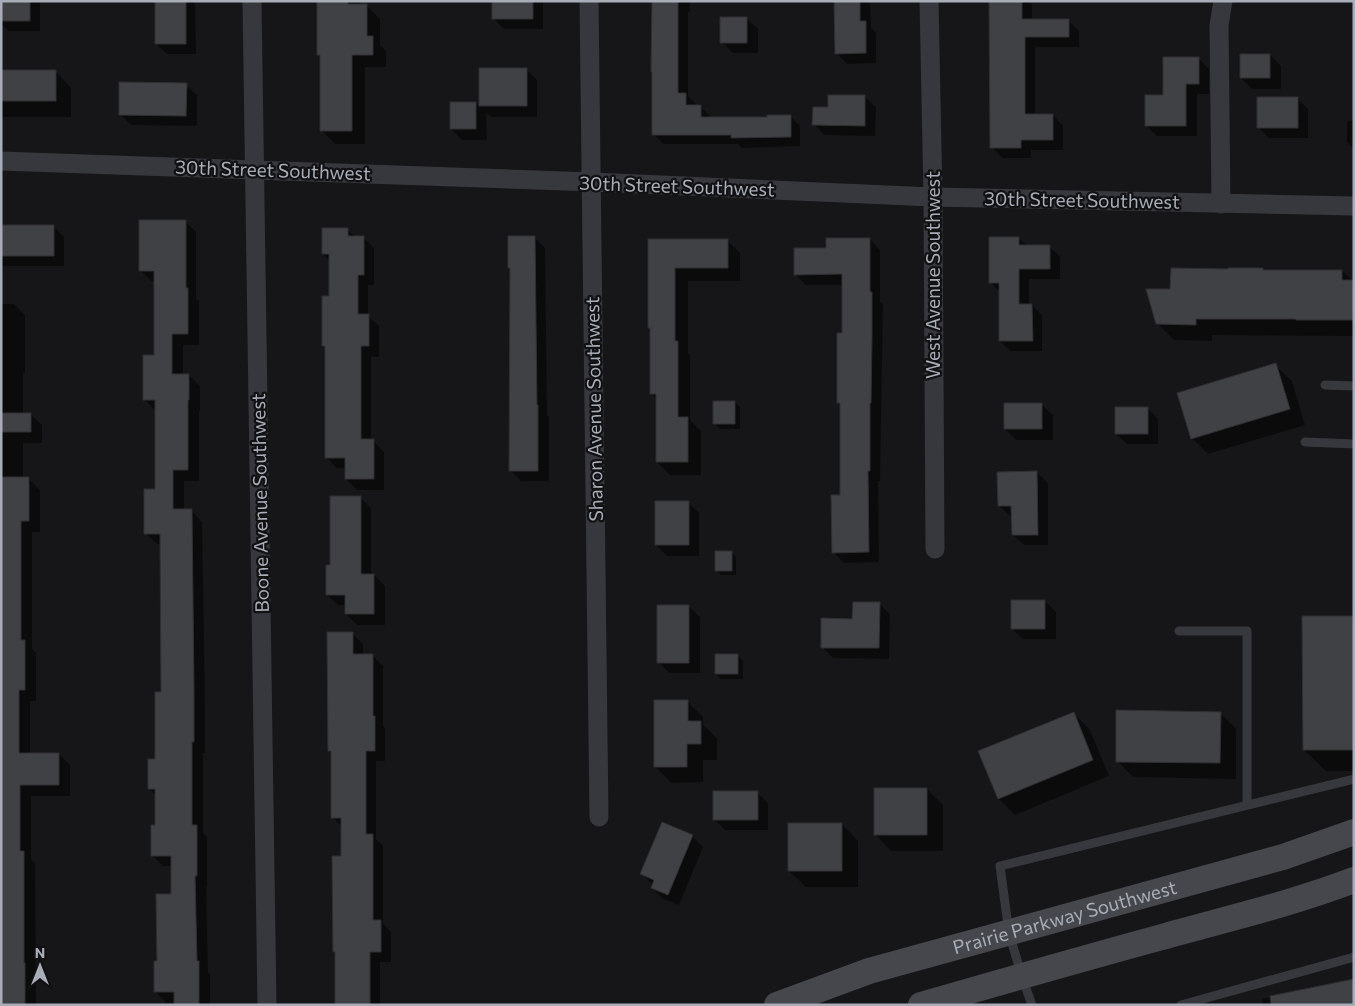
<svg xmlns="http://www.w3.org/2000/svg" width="1355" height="1006" font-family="Commissioner,sans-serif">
  <rect width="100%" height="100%" fill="#161618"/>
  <path fill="#0007" d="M 1,1 L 40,1 L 40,31 L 9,31 L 1,24 Z
    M 155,1 L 195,1 L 196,54 L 167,54 L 156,44 Z
    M 318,1 L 360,1 L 360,5 L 366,5 L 380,19 L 380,45 L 386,51 L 386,67 L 365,67 L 365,144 L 335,144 L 321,130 L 321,57 L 318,54 Z
    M 493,1 L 543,1 L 543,29 L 504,29 L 493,18 Z
    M 652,1 L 690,1 L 690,12 L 688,12 L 688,96 L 696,104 L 696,106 L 700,106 L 710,116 L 710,118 L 769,118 L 791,117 L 800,126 L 800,146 L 742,148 L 738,144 L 663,144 L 654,134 Z
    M 835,1 L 870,1 L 871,28 L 876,33 L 876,63 L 847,64 L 836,53 Z
    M 990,1 L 1029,1 L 1032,4 L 1032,20 L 1068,20 L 1079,31 L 1079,47 L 1035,47 L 1035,115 L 1053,115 L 1063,126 L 1063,150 L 1031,150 L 1031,158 L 1002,158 L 992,147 Z
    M 747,19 L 758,29 L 758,53 L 733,53 L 722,42 Z
    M 1270,55 L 1281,66 L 1281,89 L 1252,89 L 1241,78 Z
    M 1199,59 L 1209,69 L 1209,94 L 1197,94 L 1197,136 L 1157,136 L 1146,125 L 1165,96 Z
    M 480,69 L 526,69 L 537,80 L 537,117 L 491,117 L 486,112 L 487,140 L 462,140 L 451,129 L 476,103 L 480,108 Z
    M 1,71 L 55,71 L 71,88 L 71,117 L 1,117 Z
    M 186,85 L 197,95 L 197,126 L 131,125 L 120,114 Z
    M 865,97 L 876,107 L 875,136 L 824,135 L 814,124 L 829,108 Z
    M 1297,98 L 1308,109 L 1308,138 L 1269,138 L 1258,127 Z
    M 1347,121 L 1354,121 L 1354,149 L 1347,142 Z
    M 185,221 L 196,232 L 196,299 L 199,301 L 199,345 L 183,345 L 183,375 L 189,375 L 200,386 L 200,410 L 199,410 L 199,481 L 184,481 L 184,510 L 191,510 L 202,522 L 205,704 L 205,753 L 203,753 L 203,833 L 207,837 L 207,886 L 206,886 L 208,972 L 210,974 L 210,1005 L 175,1005 L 175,1003 L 166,1003 L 155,991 L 158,963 L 172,895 L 172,866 L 163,866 L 152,855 L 156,826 L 156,796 L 149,788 L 156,761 L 162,693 L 162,544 L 157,544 L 145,533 L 156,490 L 156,411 L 144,399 L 155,356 L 155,281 L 151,281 L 140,270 Z
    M 1,226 L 53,226 L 64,237 L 64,266 L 1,266 Z
    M 347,229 L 355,237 L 363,237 L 374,248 L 374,285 L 368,285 L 368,316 L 379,326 L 379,357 L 371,357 L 371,441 L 373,441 L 384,452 L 384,490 L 357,490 L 346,479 L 346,468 L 337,468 L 326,457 L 326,349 L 324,346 L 330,297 L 330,261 L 323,254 Z
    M 534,237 L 545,248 L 547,415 L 549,417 L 549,481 L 521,481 L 510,470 Z
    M 1019,238 L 1028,247 L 1050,247 L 1060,257 L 1060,279 L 1029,279 L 1029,305 L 1032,305 L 1042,315 L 1042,351 L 1010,351 L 1000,341 L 1000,292 L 991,283 Z
    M 870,239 L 880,250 L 880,302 L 883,304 L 880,481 L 878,481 L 879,562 L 844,563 L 833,552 L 841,496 L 841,406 L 838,403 L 843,334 L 843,285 L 806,285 L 795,274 L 828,249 Z
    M 649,240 L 727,240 L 740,253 L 740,281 L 688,281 L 688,353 L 690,355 L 690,420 L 701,431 L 701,475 L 670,475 L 657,462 L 657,399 L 651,393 L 651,330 L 649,327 Z
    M 1262,269 L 1265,271 L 1342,271 L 1354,282 L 1354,336 L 1212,335 L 1212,341 L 1174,340 L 1158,324 L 1172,290 Z
    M 1,304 L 14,304 L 25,315 L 25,373 L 23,373 L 23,414 L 30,414 L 42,425 L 42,443 L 23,443 L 23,478 L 28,478 L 40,490 L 40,532 L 32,532 L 32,649 L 36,653 L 36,701 L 30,701 L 30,754 L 59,754 L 70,765 L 70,796 L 31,796 L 31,859 L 35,863 L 36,1005 L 1,1005 Z
    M 1275,365 L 1292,381 L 1305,425 L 1208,454 L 1192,438 Z
    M 735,402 L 740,407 L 740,429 L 720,429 L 715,424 Z
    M 1042,405 L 1053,415 L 1053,440 L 1016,440 L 1005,429 Z
    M 1147,408 L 1158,419 L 1158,444 L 1127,444 L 1116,434 Z
    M 1037,472 L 1048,483 L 1048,545 L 1024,545 L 1013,535 L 1013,516 L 1010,516 L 999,505 Z
    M 360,498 L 371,508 L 371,575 L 374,575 L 385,586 L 385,625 L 357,625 L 346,614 L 346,605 L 338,605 L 327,595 L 332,566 Z
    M 688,502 L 699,513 L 699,556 L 667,556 L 656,545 Z
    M 731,552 L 736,557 L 736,575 L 721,575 L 716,570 Z
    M 1045,601 L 1056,612 L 1056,639 L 1023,639 L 1012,629 Z
    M 879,603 L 890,614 L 889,659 L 833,658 L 822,647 L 854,620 Z
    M 689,607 L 700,617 L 700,673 L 669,673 L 659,662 Z
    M 1354,617 L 1354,771 L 1326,771 L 1304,750 Z
    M 352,633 L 363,644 L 363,655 L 372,655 L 383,666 L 383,726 L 385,728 L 385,761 L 376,761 L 376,839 L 383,846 L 383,924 L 391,932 L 391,962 L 380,962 L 380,1005 L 336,1005 L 336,954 L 334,952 L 342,857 L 342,827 L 333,817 L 333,754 L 329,751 Z
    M 738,656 L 743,661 L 743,679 L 721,679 L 716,674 Z
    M 687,701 L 703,717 L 703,725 L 717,738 L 717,760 L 703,760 L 703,782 L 671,783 L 655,766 Z
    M 1073,713 L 1090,730 L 1109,776 L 1015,815 L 999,799 Z
    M 1220,713 L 1236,729 L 1236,779 L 1133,777 L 1117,761 Z
    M 927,789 L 943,805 L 943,851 L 891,851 L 875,834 Z
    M 757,792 L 768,803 L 768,830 L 725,830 L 715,820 Z
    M 842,824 L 858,841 L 858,887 L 806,887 L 789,871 Z
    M 692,836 L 703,847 L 679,905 L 663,899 L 652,888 L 652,884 L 642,874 Z
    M 1353,981 L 1354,1005 L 1263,1005 L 1262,999 Z"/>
  <path fill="#404145" stroke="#303034" d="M 1,1 L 30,1 L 30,21 L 1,21 Z
    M 155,1 L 186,1 L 186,44 L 155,44 Z
    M 317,1 L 348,1 L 348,4 L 367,4 L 367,36 L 373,36 L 373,55 L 352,55 L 352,131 L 320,131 L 320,55 L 317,55 Z
    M 492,1 L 533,1 L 533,19 L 492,19 Z
    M 652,1 L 678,1 L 678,93 L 686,93 L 686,105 L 701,105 L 701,117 L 767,117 L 767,115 L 791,115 L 791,137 L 731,138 L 731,135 L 652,135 L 652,72 L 651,72 Z
    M 834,1 L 860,1 L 860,21 L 866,21 L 866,53 L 835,54 Z
    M 989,1 L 1022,1 L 1022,19 L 1069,19 L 1069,37 L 1025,37 L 1025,114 L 1053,114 L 1053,140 L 1021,140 L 1021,148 L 990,148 Z
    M 720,17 L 747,17 L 747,43 L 720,43 Z
    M 1240,54 L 1270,54 L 1270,78 L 1240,78 Z
    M 1163,57 L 1199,57 L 1199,84 L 1186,84 L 1186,126 L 1145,126 L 1145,95 L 1163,95 Z
    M 479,68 L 527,68 L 527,106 L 479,106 Z
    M 1,70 L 56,70 L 56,101 L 1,101 Z
    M 119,82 L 187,83 L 186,116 L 119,115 Z
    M 828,95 L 865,95 L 865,126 L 812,125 L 813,107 L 828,107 Z
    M 1257,97 L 1298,97 L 1298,128 L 1257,128 Z
    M 450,102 L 476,102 L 476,129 L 450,129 Z
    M 139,220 L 186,220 L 186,288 L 188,288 L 188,334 L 172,334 L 172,374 L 189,374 L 189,400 L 188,400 L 188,470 L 173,470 L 173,509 L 192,509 L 194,692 L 194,742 L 192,742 L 192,825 L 197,825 L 197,876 L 195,876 L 197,961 L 199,961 L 199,1005 L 174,1005 L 174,992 L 154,992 L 154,961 L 157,961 L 156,894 L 171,894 L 171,856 L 151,856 L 151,825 L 155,825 L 155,789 L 148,789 L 148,759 L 155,759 L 155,692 L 161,692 L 160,534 L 144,534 L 144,489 L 155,489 L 155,400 L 143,400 L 143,355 L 154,355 L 154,271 L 139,271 Z
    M 1,225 L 54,225 L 54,256 L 1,256 Z
    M 322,228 L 348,228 L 348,236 L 364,236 L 364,275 L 358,275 L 358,314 L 369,314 L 369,346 L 361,346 L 361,439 L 374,439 L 374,479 L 345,479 L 345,458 L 325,458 L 325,346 L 322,346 L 322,296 L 329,296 L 329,254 L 322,254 Z
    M 508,236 L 535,236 L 537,405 L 538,405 L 538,471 L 509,471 L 510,268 L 508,268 Z
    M 989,237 L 1019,237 L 1019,245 L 1050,245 L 1050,269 L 1019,269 L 1019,304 L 1032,304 L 1033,341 L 999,341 L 999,283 L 989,283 Z
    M 826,238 L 870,238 L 870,292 L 872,292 L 872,338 L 871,403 L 870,403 L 870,471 L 868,471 L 869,552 L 832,553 L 831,495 L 840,495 L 840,403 L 837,403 L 837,333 L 842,333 L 842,274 L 794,275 L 794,248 L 826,248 Z
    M 648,239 L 728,239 L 728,268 L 675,268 L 675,341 L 678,341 L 678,417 L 688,417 L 688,462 L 656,462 L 656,394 L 650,394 L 650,328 L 648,328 Z
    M 1171,268 L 1228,269 L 1228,268 L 1263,268 L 1263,270 L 1342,270 L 1342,280 L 1354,280 L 1354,320 L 1296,320 L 1296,319 L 1196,319 L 1196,325 L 1156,324 L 1146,289 L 1170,289 Z
    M 1276,363 L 1290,409 L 1191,439 L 1177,393 Z
    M 713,401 L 735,401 L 735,424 L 713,424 Z
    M 1004,403 L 1042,403 L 1042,429 L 1004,429 Z
    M 1115,407 L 1148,407 L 1148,434 L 1115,434 Z
    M 1,413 L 31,413 L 31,432 L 1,432 Z
    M 1037,471 L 1038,535 L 1012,535 L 1011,506 L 998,506 L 997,472 Z
    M 1,477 L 29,477 L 29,521 L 21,521 L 21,640 L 25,640 L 25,690 L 19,690 L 19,753 L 59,753 L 59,785 L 20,785 L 20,851 L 24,851 L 24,963 L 25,963 L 25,1005 L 1,1005 Z
    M 330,496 L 361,496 L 361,574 L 374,574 L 374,614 L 345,614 L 345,595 L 326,595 L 326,565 L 330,565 Z
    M 655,501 L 689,501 L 689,545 L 655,545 Z
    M 715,551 L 732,551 L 732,571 L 715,571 Z
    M 1011,600 L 1045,600 L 1045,629 L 1011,629 Z
    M 853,602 L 880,602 L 879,648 L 821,648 L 821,618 L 852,619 Z
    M 657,605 L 689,605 L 689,663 L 657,663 Z
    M 1302,616 L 1354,616 L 1354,750 L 1303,750 Z
    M 327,632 L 353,632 L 353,654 L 373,654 L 373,716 L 375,716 L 375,751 L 366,751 L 366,834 L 373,834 L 373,920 L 381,920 L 381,952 L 370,952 L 370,1005 L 335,1005 L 335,952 L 333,952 L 332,856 L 341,856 L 341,818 L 331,818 L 331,751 L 328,751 Z
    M 715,654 L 738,654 L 738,674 L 715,674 Z
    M 654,700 L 688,700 L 688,721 L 701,721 L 701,744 L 687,744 L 687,767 L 654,767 Z
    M 1116,710 L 1221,712 L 1220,763 L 1116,762 Z
    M 1074,712 L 1093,760 L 998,799 L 978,751 Z
    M 874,788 L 927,788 L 927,835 L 874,835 Z
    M 713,791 L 758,791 L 758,820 L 713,820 Z
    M 662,822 L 693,835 L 668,895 L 651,888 L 654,880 L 640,874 Z
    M 788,823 L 842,823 L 842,871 L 788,871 Z
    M 1354,979 L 1354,1005 L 1271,1005 L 1270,996 Z"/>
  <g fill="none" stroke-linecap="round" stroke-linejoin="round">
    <path stroke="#37383d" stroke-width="9" d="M 1325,385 L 1354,386
      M 1305,442 L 1354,444
      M 1179,631 L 1247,631 L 1247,805
      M 1032,1005 L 1022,977 L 1009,933 L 1000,866 L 1354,779
      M 1181,1005 L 1354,957"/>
    <path stroke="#37383d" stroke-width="19" d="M 252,1 L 267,1005
      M 589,1 L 599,817
      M 929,1 L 933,197 L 935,549
      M 1,161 L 592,182 L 933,197 L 1354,206
      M 1221,204 L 1219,25 L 1223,1"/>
    <g stroke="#45474d" stroke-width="26">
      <path id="s1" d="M 777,1005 L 869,971 L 1283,857 L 1354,832"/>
      <path d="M 921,1005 C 1001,982 1081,959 1162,937 C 1226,919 1291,904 1354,880"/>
    </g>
  </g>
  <g text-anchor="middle" stroke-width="4.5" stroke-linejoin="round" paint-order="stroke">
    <g font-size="19" fill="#a8adb8" stroke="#111113">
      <text transform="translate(273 170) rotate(2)" y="7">30th Street Southwest</text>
      <text transform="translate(677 186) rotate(2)" y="7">30th Street Southwest</text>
      <text transform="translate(1082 200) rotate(1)" y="7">30th Street Southwest</text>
      <text transform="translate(933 275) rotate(-90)" y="7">West Avenue Southwest</text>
      <text transform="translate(594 409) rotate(-91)" y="7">Sharon Avenue Southwest</text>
      <text transform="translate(260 503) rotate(-91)" y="7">Boone Avenue Southwest</text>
      <text dy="7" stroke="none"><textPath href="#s1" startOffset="301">Prairie Parkway Southwest</textPath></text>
    </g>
  </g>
  <rect width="1355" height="1006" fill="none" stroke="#a8adb8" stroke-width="5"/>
  <g transform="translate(40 966)" stroke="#111113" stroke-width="4" paint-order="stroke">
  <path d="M0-4L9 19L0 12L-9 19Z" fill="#a8adb8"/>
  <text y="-8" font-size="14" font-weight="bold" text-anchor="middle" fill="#a8adb8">N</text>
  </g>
</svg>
